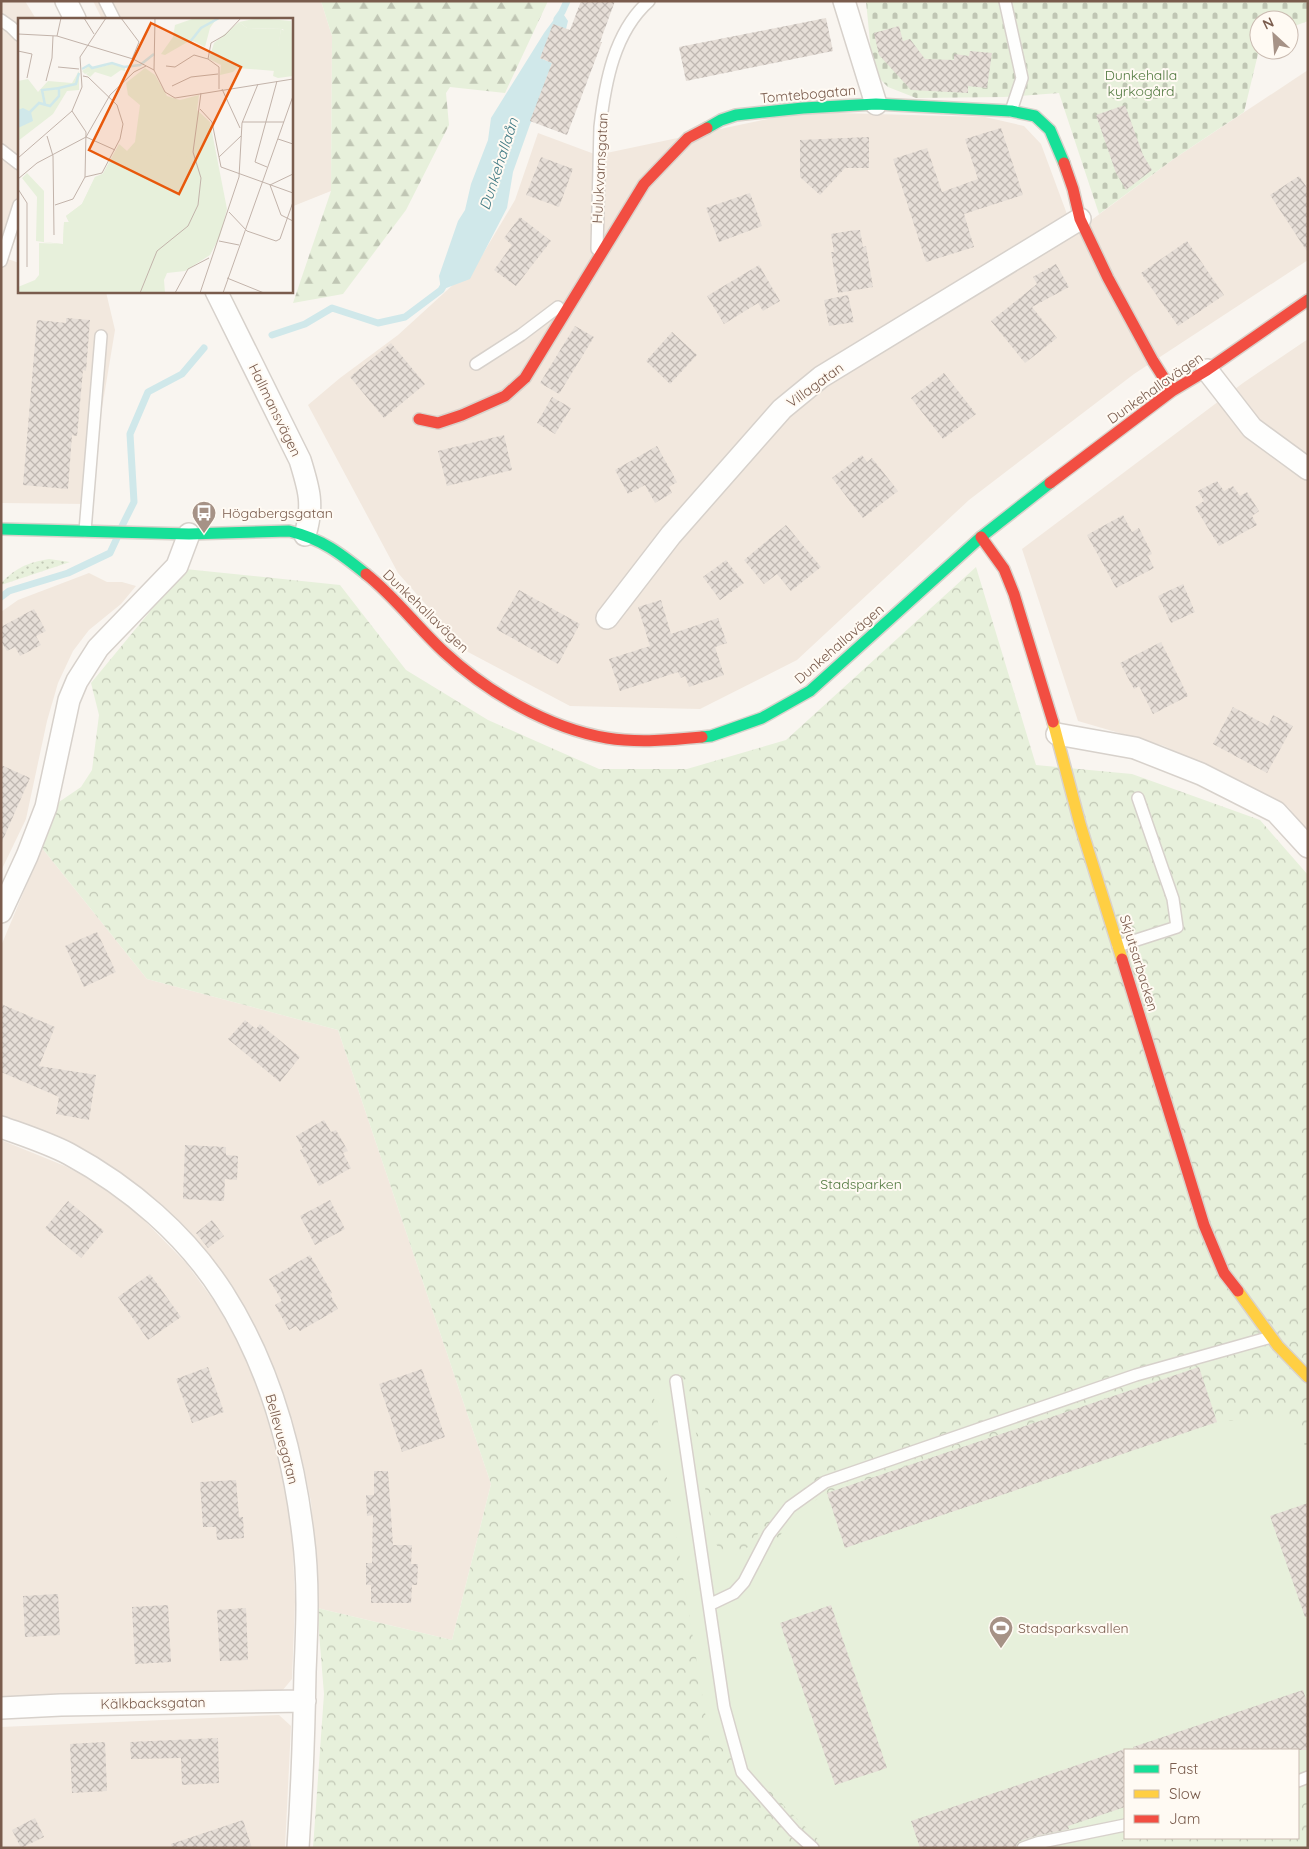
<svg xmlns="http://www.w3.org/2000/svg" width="1309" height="1849" font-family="Quicksand,sans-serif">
  <defs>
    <pattern id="grass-dots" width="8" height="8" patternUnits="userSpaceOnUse" patternTransform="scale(1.25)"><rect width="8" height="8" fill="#e7f0db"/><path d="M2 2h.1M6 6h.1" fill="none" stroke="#c0c6b4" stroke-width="1.8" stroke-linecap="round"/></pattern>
    <pattern id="forest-firs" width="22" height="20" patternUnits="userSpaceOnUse" patternTransform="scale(1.25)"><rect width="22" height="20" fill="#e7f0db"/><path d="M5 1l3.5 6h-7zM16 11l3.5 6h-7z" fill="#c0c6b4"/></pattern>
    <pattern id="cemetery-stones" width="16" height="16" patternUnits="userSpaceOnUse" patternTransform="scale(1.25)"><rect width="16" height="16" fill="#e7f0db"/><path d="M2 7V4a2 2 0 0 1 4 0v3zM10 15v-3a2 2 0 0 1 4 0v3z" fill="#c0c6b4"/></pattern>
    <pattern id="park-crowns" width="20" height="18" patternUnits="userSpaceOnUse" patternTransform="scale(1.25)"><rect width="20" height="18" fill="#e7f0db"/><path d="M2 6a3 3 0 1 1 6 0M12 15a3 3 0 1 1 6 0" fill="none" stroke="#c0c6b4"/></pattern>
    <pattern id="building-cross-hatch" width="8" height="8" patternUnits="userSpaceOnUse" patternTransform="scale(1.25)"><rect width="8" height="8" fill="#e6ded7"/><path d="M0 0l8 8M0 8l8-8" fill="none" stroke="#bfb7b1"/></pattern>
  </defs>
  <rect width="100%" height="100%" fill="#f9f5f0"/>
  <path fill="#f2e8de" d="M 1,1 L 25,1 L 36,19 L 19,19 L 19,230 L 8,259 L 19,263 L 19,291 L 106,292 L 115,330 L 86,504 L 2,503 Z
    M 93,1 L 321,1 L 332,36 L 331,191 L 291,207 L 291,19 L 102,19 Z
    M 1308,70 L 1308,260 L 1134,374 L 969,500 L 797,660 L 700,709 L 570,706 L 468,652 L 398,573 L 308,405 L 340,378 L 398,335 L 478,262 L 515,200 L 538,133 L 597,155 L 801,112 L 985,117 L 1024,126 L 1041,144 L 1074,233 L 1175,158 Z
    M 1308,339 L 1308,831 L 1288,807 L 1164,746 L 1078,721 L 1022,549 L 1243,383 Z
    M 89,573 L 107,582 L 122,582 L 136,586 L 121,604 L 89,630 L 73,651 L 58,683 L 47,721 L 26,819 L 1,871 L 1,612 L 18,600 Z
    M 42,848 L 147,979 L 338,1030 L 491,1484 L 452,1640 L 317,1608 L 316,1567 L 311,1502 L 304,1468 L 290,1418 L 270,1359 L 244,1309 L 190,1235 L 1,1117 L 1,946 Z
    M 1,1140 L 65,1166 L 95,1182 L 138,1214 L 186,1263 L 214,1301 L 230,1328 L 245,1357 L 267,1414 L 283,1471 L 292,1525 L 295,1602 L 292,1679 L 282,1691 L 1,1701 Z
    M 279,1715 L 291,1726 L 285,1848 L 1,1848 L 1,1727 Z"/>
  <path fill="url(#grass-dots)" d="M 49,559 L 70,562 L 1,585 L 1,583 C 17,567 27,563 49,559 Z"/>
  <path fill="url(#forest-firs)" d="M 321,1 L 548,1 L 505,93 L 450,87 L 446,93 L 449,125 L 406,210 L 343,294 L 293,303 L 331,191 L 332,36 Z"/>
  <path fill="url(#cemetery-stones)" d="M 866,1 L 1308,1 L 1308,21 L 1289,28 L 1289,20 L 1259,20 L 1259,50 L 1244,112 L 1175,158 L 1099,214 L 1059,93 L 1004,97 L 916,98 L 888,87 L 878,77 L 872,63 Z"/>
  <path fill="url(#park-crowns)" fill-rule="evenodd" d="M 976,567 L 1036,765 L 1132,774 L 1260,820 L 1308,875 L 1308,1848 L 313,1848 L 324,1694 L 317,1608 L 452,1640 L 491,1484 L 338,1030 L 147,979 L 42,848 L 59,802 L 81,787 L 92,770 L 99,715 L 91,683 L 185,569 L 340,585 L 406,670 L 488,720 L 599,769 L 687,769 L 786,740 ZM 1125,1750 L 1298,1750 L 1298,1838 L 1125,1838 Z"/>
  <path fill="#e7f0db" d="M 1199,1367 L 1218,1422 L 1291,1415 L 1308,1452 L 1308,1790 L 1298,1794 L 1298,1750 L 1125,1750 L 1125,1838 L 1129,1838 L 1098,1848 L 1043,1848 L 1039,1836 L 1003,1848 L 827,1848 L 785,1807 L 751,1765 L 748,1758 L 710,1743 L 654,1398 L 666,1383 L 687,1379 L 714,1541 C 731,1569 749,1550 760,1530 L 779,1538 C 789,1517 807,1505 827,1493 Z"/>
  <path fill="#d0e8ea" d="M 562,12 L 568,21 L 566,29 L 540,58 L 552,63 L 513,172 L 507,208 L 470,279 L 441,290 L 439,276 L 458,221 L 465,210 L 471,184 L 488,140 L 491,118 L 544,33 L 558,14 Z"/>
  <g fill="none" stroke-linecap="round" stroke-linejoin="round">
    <path stroke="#d0e8ea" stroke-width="7" d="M 557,19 L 562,12 L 567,1
      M 272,335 L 305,324 L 332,308 L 378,323 L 405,317 L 441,290 L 445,283
      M 122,526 L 134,502 L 130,434 L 148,392 L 182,374 L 204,348
      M 1,597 L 9,591 L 68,573 L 110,553 L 117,538"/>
  </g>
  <path fill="url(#building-cross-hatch)" d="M 581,1 L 615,1 L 600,42 L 602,42 L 567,135 L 530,121 L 552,63 L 540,58 L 553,24 L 570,30 Z
    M 826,18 L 833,51 L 686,81 L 679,47 Z
    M 899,26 L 903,41 L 910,39 L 925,59 L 954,60 L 954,54 L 969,56 L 970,51 L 992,53 L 987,88 L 968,86 L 968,93 L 911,90 L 879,55 L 874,33 Z
    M 1125,105 L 1143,155 L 1152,170 L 1126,190 L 1116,173 L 1096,115 Z
    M 1001,128 L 1023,195 L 964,214 L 974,247 L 926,262 L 893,159 L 927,148 L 942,192 L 978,179 L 965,139 Z
    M 869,137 L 869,168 L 845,168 L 820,195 L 800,177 L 800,140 Z
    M 541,157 L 573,169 L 559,207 L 526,195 Z
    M 1299,176 L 1308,189 L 1308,253 L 1270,195 Z
    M 750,193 L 762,226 L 719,242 L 706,208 Z
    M 520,217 L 551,241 L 516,286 L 494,270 L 512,245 L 504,238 Z
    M 855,230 L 860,230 L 863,247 L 866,246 L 873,287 L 838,293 L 831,252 L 834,252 L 831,234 Z
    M 1187,241 L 1224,295 L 1178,326 L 1141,273 Z
    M 1056,264 L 1069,287 L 1032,307 L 1057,338 L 1025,363 L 991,321 L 1037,284 L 1033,277 Z
    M 759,265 L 780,301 L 763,311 L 758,303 L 724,324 L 707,296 Z
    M 848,295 L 854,322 L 829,326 L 824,300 Z
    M 66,318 L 90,320 L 86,371 L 83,370 L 77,436 L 72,435 L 68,489 L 23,485 L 37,320 L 66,323 Z
    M 575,326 L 594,337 L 559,394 L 540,383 Z
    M 672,332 L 697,355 L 670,384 L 646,361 Z
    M 391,343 L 425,384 L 384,418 L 350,377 Z
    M 944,373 L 976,414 L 943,439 L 911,398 Z
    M 552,397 L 571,408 L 555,434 L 537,423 Z
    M 504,435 L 512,470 L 447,486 L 438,451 Z
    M 657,446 L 677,482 L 669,487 L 672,493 L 655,503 L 645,485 L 628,494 L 615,470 Z
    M 862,455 L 867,462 L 872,458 L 898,491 L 863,518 L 832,478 Z
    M 1217,481 L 1224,491 L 1233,486 L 1240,496 L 1247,492 L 1259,511 L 1252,516 L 1257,525 L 1219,546 L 1195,507 L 1204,501 L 1198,491 Z
    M 1123,515 L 1132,532 L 1139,528 L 1152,554 L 1148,556 L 1154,568 L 1116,588 L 1087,535 Z
    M 786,525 L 821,567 L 791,591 L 777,574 L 764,584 L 744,560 Z
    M 726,560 L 744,583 L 720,600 L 703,577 Z
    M 1183,584 L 1195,612 L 1171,623 L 1158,596 Z
    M 519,590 L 580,624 L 558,664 L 496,629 Z
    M 661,600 L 671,634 L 718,618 L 727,643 L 715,647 L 724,675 L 689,687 L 685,676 L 681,678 L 678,672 L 620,691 L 609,659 L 650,646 L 638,607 Z
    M 34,609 L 46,631 L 36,636 L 41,645 L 20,656 L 15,647 L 7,651 L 1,641 L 1,627 Z
    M 1161,642 L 1188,696 L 1153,714 L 1139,686 L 1134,689 L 1120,663 Z
    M 1233,707 L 1268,726 L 1273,715 L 1293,726 L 1267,773 L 1213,744 Z
    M 1,765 L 30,778 L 1,844 Z
    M 97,932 L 116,972 L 84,987 L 65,946 Z
    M 1,1004 L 55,1027 L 39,1066 L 96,1075 L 89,1120 L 56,1114 L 59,1097 L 1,1072 Z
    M 245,1020 L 256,1029 L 260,1024 L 300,1057 L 280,1082 L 228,1039 Z
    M 324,1120 L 331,1132 L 336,1130 L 348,1151 L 343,1153 L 351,1168 L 319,1186 L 300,1150 L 303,1149 L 296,1136 Z
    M 185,1145 L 226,1147 L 226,1155 L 238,1156 L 237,1180 L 225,1179 L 224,1201 L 183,1199 Z
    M 330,1200 L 345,1229 L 315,1245 L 300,1216 Z
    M 68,1201 L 104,1231 L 81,1258 L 45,1228 Z
    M 212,1220 L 224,1236 L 208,1248 L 196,1233 Z
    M 310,1255 L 332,1293 L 330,1294 L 338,1309 L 300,1331 L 296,1326 L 289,1330 L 275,1305 L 282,1301 L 269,1279 Z
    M 150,1274 L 181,1317 L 148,1340 L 118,1297 Z
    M 208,1367 L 224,1412 L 192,1423 L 176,1379 Z
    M 1199,1367 L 1217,1422 L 845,1548 L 827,1493 Z
    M 422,1369 L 445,1437 L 402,1452 L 379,1384 Z
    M 374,1471 L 388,1471 L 393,1545 L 412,1545 L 411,1564 L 418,1564 L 417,1585 L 412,1585 L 411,1603 L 371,1603 L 371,1585 L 366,1585 L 366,1563 L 372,1563 L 373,1515 L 367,1516 L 366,1495 L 374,1495 Z
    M 236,1480 L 239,1517 L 243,1517 L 244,1538 L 217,1540 L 216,1527 L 203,1527 L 200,1482 Z
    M 1308,1503 L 1308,1616 L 1305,1617 L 1270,1516 Z
    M 58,1594 L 60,1635 L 25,1637 L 23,1596 Z
    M 168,1605 L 171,1662 L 135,1664 L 132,1607 Z
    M 831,1605 L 887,1768 L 835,1785 L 780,1623 Z
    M 246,1608 L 248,1660 L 220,1661 L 217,1610 Z
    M 1303,1690 L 1308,1705 L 1308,1750 L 1134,1750 L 1133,1747 Z
    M 218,1738 L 219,1783 L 182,1785 L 181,1758 L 131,1759 L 130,1742 Z
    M 105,1742 L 107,1791 L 72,1793 L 70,1744 Z
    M 1125,1749 L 1125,1807 L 1068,1826 L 1069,1829 L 1036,1836 L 1020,1841 L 1017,1844 L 1016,1848 L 920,1848 L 911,1821 Z
    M 35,1818 L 44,1837 L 21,1848 L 12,1830 Z
    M 243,1820 L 252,1848 L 172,1848 L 171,1844 Z"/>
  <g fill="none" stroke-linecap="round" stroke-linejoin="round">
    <defs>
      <path id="lane" d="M 105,1 L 114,19
        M 1005,1 L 1022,78 L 1011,111
        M 1,20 L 11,27 L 19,35
        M 1,150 L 19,164
        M 597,249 L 600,127 C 605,83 614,32 649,1
        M 1,261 L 19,205
        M 476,364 L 521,335 L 558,307
        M 85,531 L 101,336
        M 1118,946 L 1177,927 L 1173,899 L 1138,798
        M 676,1381 L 724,1707 L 742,1772 L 794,1831 L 813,1848
        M 709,1605 L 734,1593 L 744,1582 L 769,1534 L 790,1507 L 825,1482 L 1136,1375 L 1271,1337
        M 1298,1781 L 1308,1777
        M 1023,1848 L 1037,1843 L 1125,1825"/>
      <path id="street" d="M 66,1 L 75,19
        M 844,1 L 876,104
        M 216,291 L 300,460 C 309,489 314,505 305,535
        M 1207,370 L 1252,428 L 1308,469
        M 607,618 L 671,535 L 782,409 L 821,377 L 1080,219
        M 1057,734 L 1135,748 L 1201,774 L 1276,812 L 1308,847
        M 1,912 L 27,856 L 46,807 L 69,700 L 77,681 L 98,648 L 177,566 L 189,534
        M 1,1127 C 23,1135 48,1143 69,1154 C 130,1187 186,1235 223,1293 C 269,1365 293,1452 303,1535 C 309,1580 307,1627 305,1672 C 304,1731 302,1789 298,1848
        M 1,1708 L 61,1705 L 305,1701"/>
      <path id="fast" d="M 707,128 L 721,120 L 736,115 L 803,108 L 876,104 L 1011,111 L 1035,116 L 1050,130 L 1064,163
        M 1,529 L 189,534 L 289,531 C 322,539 340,553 366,574
        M 702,737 L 711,736 L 762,718 L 810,691 L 981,537 L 1050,483"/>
      <path id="slow" d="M 1053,722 L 1080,824 L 1122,959
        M 1238,1291 L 1278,1346 L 1308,1377"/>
      <path id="jam" d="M 1064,163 L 1073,189 L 1080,219 L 1108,278 L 1153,361 L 1172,391
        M 419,419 L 438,423 L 462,415 L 505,396 L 525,378 L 644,184 L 688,138 L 707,128
        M 1050,483 L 1172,391 L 1207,370 L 1308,300
        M 981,537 L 1004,569 L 1014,594 L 1053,722
        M 366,574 C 395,597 417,627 444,652 C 487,692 548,728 607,738 C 638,743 671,740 702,737
        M 1122,959 L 1204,1225 L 1224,1273 L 1238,1291"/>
    </defs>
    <use href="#lane" stroke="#d7d1cb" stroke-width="14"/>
    <use href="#street" stroke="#d7d1cb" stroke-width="24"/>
    <use href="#fast" stroke="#d9d2cb" stroke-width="14"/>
    <use href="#slow" stroke="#d9d2cb" stroke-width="14"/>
    <use href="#jam" stroke="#d9d2cb" stroke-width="14"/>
    <use href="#lane" stroke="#fefefd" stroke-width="11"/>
    <use href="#street" stroke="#fefefd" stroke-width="21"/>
    <use href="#fast" stroke="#16e098" stroke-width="11"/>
    <use href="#slow" stroke="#ffcf43" stroke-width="11"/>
    <use href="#jam" stroke="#f24e42" stroke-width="11"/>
  </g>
  <defs>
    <symbol id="bus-pin" viewBox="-11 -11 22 30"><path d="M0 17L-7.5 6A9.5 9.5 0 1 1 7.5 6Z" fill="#a69286" stroke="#fffaf3"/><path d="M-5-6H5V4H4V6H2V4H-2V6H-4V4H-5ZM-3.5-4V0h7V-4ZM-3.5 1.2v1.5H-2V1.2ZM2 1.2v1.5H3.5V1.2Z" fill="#fff"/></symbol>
    <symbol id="stadium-pin" viewBox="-11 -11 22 30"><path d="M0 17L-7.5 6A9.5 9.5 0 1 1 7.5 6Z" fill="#a69286" stroke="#fffaf3"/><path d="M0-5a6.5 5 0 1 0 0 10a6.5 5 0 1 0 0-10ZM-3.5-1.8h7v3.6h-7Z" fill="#fff"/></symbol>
  </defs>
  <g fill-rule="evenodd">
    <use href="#bus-pin" x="190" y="499" width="28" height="38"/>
    <use href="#stadium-pin" x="987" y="1614" width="28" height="38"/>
  </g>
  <g text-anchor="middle" stroke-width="4" stroke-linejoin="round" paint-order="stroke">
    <g font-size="14" fill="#537a41" stroke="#fffaf3">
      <text x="1141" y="80">Dunkehalla<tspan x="1141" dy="16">kyrkogård</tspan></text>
      <text x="861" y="1189">Stadsparken</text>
    </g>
    <g font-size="14" fill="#7a5c4d" stroke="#fffaf3">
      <text transform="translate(808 94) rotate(-5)" y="5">Tomtebogatan</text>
      <text transform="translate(600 168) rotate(-87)" y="5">Hulukvarnsgatan</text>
      <text transform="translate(815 385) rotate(-36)" y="5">Villagatan</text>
      <text transform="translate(1155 388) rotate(-35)" y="5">Dunkehallavägen</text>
      <text transform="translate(275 410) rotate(64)" y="5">Hallmansvägen</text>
      <text transform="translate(426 611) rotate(44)" y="5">Dunkehallavägen</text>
      <text transform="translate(839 644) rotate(-41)" y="5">Dunkehallavägen</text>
      <text transform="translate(1139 963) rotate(73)" y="5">Skjutsarbacken</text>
      <text transform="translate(282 1439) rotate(75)" y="5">Bellevuegatan</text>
      <text transform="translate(153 1703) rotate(-1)" y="5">Kälkbacksgatan</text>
    </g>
    <g font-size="14" fill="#7a5c4d" stroke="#fffaf3" text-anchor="start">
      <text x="222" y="518">Högabergsgatan</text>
      <text x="1018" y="1633">Stadsparksvallen</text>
    </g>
    <g font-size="15" font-style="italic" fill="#437c86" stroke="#fffaf3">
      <text transform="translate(499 164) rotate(-72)" y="5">Dunkehallaån</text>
    </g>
  </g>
  <g transform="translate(18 18)">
    <rect width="275" height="275" fill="#f9f5f0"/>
    <path d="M 263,11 L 269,14 L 275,31 L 275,58 L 260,60 L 255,58 ZM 94,46 L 107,50 L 107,53 L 103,52 L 93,59 L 77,54 L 72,59 L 68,56 L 73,53 L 67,56 L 64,53 L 71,48 L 74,51 ZM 9,155 L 26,173 L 26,224 L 45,226 L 46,204 L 51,204 L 48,198 L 64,186 L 77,159 L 86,155 L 53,228 L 18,223 L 19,179 L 4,160 Z" fill="#e7f0db"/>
    <path d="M 177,0 L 199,0 L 192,10 L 187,29 L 173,22 L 147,37 L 143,36 L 155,19 L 157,7 ZM 240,0 L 273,3 L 275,31 L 265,11 L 229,10 L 221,4 Z" fill="#e7f0db"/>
    <path d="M 221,4 L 229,10 L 263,11 L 257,53 L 219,50 L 215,54 L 202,57 L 203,47 L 191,41 L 196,25 Z" fill="#e7f0db"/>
    <path d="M 127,50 L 137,57 L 149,78 L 162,82 L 181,77 L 179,92 L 192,104 L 209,191 L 202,218 L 192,237 L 167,253 L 149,255 L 146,262 L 147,275 L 0,275 L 0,269 L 17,262 L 21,257 L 21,225 L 45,226 L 46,204 L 51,204 L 48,198 L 64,186 L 77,159 L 84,157 L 101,126 L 109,133 L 117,124 L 122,87 L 110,77 L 108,65 ZM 61,53 L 61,72 L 49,73 L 35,96 L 0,123 L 0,63 L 10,61 L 20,74 L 30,63 L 54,65 Z" fill="#e7f0db"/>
    <path d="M 133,123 L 132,137 L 170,139 L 169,144 L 175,146 L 172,172 L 130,164 L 123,149 Z" fill="#e7f0db"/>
    <path d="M 5,90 L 13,94 L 15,103 L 0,110 L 0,92 Z" fill="#d0e8ea"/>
    <path fill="none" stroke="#d0e8ea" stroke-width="2.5" d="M 172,24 L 183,10 L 201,0M 64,51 L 71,47 L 74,50 L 94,45 L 106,49 L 122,47 L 136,36M 27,87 L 24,72 L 42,70M 11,95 L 21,85 L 32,88 L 41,78 L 41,70 L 58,66 L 61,55"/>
    <path fill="none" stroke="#c2b3aa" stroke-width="1" d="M 66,0 L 76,16M 103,0 L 121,24 L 114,41M 0,16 L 39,18 L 115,41 L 136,52 L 147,74 L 157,80 L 275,61M 39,18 L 43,0M 0,33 L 14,36 L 9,60M 190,41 L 193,25 L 207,17 L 223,0M 148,48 L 157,49 L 176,37 L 190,41 L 201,49 L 201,71M 40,49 L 61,51M 136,52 L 137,0M 65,58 L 70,59 L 99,87 L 105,106 L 102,121 L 84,155 L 67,159M 28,63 L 34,40 L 35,18M 154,68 L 173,59 L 200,56M 204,71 L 222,110M 182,91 L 194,104 L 203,149 L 275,175M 224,104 L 266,104M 29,118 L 35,138 L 36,217M 68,119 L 97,132M 260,121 L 275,126M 201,139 L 223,118M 0,140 L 54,93 L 64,69 L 62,39 L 88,0M 249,149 L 237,144 L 259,63M 275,156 L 252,167 L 263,197 L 275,203M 0,161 L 19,145 L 68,119 L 92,77 L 116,54 L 128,48M 0,171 L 9,185 L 9,249M 37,187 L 55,181 L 67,159 L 68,114 L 54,93M 211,194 L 229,213 L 258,223 L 262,221 L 275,184M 201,223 L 221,227M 209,260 L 246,275M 122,275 L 139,233 L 170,208 L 180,187 L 183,160 L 175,134 L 183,75M 157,275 L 170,251 L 191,240M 182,275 L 221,159 L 224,105 L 240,66M 205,275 L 275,78"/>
    <path fill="#e8590c" fill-opacity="0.15" stroke="#e8590c" stroke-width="2.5" d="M 133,5 L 223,49 L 161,176 L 71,132 Z"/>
    <rect width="275" height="275" fill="none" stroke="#7a5c4d" stroke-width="2.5"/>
  </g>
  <rect width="1309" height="1849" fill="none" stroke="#7a5c4d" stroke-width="5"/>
  <rect x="1124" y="1749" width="175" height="90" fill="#fffaf3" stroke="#cabbb1"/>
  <rect x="1134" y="1765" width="25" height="8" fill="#16e098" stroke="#cabbb1"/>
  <text x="1169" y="1774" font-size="15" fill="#7a5c4d">Fast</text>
  <rect x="1134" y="1790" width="25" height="8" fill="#ffcf43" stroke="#cabbb1"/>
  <text x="1169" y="1799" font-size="15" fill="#7a5c4d">Slow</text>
  <rect x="1134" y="1815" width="25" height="8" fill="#f24e42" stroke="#cabbb1"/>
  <text x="1169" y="1824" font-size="15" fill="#7a5c4d">Jam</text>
  <g transform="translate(1274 35) rotate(334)"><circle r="24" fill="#fffaf3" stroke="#cabbb1"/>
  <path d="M0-4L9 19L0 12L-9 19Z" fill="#a69286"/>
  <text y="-8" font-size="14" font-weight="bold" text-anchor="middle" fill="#7a5c4d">N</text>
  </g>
</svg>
